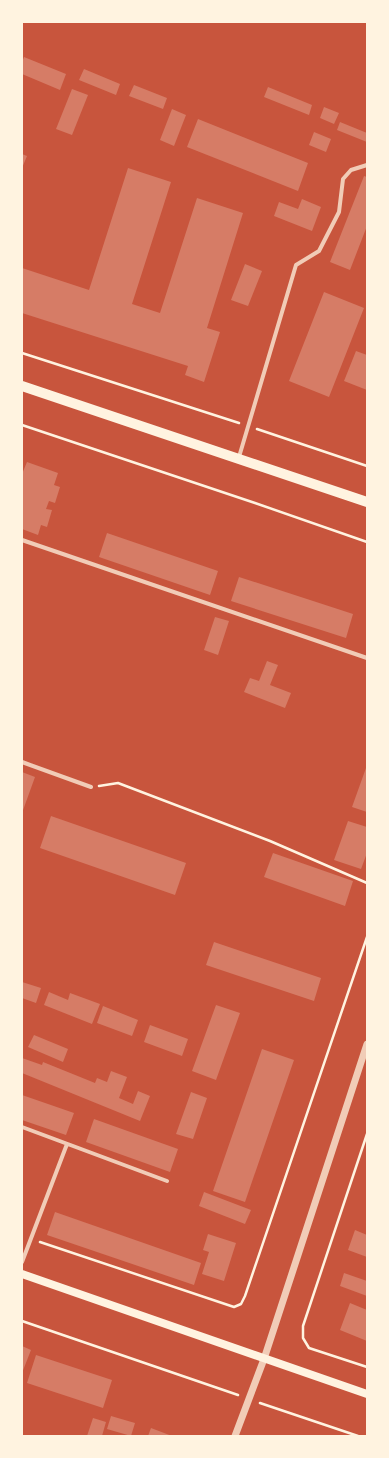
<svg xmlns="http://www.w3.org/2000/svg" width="389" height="1458" font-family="'Exo 2',sans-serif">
  <rect width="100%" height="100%" fill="#c8553d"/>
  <path fill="#d67c66" d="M 24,57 L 66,74 L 60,90 L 22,74 L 22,62 Z
    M 84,69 L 120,84 L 116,95 L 79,80 Z
    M 134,85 L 167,98 L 163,109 L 129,96 Z
    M 268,87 L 312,105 L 309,115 L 264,97 Z
    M 72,89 L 88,95 L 72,135 L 56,129 Z
    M 324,107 L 339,113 L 334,124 L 320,118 Z
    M 172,109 L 186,115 L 174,146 L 160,140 Z
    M 198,119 L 308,163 L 298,191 L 187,147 Z
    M 340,122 L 367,133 L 367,142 L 337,130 Z
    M 314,132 L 331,139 L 326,152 L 309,145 Z
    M 22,154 L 27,156 L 22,168 Z
    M 128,168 L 171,182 L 132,304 L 160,313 L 197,198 L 243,213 L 207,328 L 220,332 L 204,382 L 185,375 L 188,366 L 22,313 L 22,268 L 89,290 Z
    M 364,176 L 367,177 L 367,226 L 350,270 L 330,262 Z
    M 302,199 L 321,207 L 312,231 L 274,216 L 279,202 L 298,209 Z
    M 245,264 L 262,271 L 248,306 L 231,300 Z
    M 324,292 L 364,308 L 329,397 L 289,381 Z
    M 356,351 L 367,355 L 367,390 L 344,381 Z
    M 27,462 L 58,473 L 54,485 L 60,487 L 55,503 L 49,501 L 46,509 L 52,510 L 47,527 L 41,525 L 38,535 L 22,529 L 22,474 Z
    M 107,533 L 218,571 L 210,595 L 99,557 Z
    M 239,577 L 353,614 L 346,638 L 231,601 Z
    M 215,617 L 229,621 L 218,655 L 204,650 Z
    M 267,661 L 278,665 L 270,685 L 291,693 L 285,708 L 244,692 L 250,678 L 259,681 Z
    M 366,768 L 367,769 L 367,812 L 352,807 Z
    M 22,772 L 35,777 L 22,813 Z
    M 51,816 L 186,863 L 175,895 L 40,848 Z
    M 348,821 L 367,827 L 367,853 L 361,869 L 334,860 Z
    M 273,853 L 353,881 L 345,906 L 264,877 Z
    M 214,942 L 321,978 L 314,1001 L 206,965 Z
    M 22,982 L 41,988 L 36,1003 L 22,998 Z
    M 49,992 L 68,1000 L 70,993 L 100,1004 L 92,1024 L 44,1005 Z
    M 216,1005 L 240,1013 L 216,1080 L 192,1071 Z
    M 103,1006 L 138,1020 L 132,1036 L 97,1023 Z
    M 150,1025 L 188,1039 L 182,1056 L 144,1042 Z
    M 34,1035 L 68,1049 L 63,1062 L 28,1047 Z
    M 262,1049 L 294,1060 L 245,1202 L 213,1191 Z
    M 22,1058 L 42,1065 L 43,1062 L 95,1083 L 97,1078 L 107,1082 L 111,1071 L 127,1077 L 119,1098 L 133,1104 L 138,1091 L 150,1096 L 140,1121 L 22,1073 Z
    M 191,1092 L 207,1098 L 193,1139 L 176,1134 Z
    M 22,1095 L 74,1113 L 66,1135 L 22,1120 Z
    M 94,1119 L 178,1149 L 170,1172 L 86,1142 Z
    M 204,1192 L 251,1210 L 245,1224 L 199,1206 Z
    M 55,1212 L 201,1263 L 194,1285 L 47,1235 Z
    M 355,1230 L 367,1235 L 367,1257 L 348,1250 Z
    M 208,1234 L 236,1243 L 224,1281 L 202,1274 L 209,1252 L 203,1250 Z
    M 344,1273 L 367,1281 L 367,1296 L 340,1286 Z
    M 350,1303 L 367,1310 L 367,1341 L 340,1330 Z
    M 22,1346 L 31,1350 L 22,1373 Z
    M 36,1355 L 112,1380 L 103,1408 L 27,1383 Z
    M 111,1416 L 135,1423 L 131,1436 L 107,1429 Z
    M 93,1418 L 106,1422 L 102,1436 L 87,1436 Z
    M 151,1428 L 172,1436 L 148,1436 Z"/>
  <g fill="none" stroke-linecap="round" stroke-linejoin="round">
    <path stroke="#fff3e0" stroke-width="2.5" d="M 22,353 L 239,423
      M 22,425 L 255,503 L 367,542
      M 257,429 L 367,466
      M 99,786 L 118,783 L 270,841 L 367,883
      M 367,1134 L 303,1326 L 303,1338 L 309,1348 L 367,1367
      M 40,1242 L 234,1307 L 241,1304 L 245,1296 L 367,937
      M 22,1321 L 238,1395
      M 260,1403 L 358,1436"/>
    <path stroke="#f1ccb7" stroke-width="4" d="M 239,457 L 296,265 L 319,251 L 339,212 L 343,179 L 351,170 L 367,165
      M 22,540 L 367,658
      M 22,762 L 91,787
      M 22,1127 L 167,1181
      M 22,1262 L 67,1144"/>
    <path stroke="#f1ccb7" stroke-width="7" d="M 235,1436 L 264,1359 L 367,1044"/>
    <path stroke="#fff3e0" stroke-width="8" d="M 22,1274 L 367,1394"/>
    <path stroke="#fff3e0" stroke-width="10" d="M 22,386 L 367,502"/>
  </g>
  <rect width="389" height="1458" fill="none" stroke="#fff3e0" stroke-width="46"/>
</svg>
